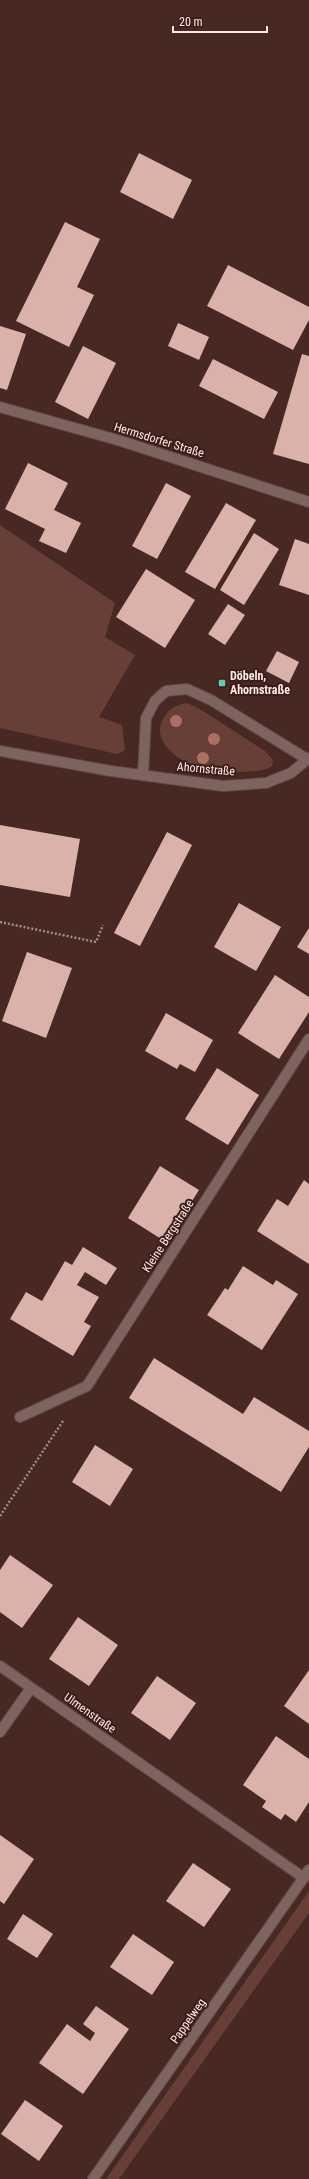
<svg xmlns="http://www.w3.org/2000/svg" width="309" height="2179" font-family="'Roboto Condensed',sans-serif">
  <rect width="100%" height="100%" fill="#472822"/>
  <path fill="#683f37" d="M 0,525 L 115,603 L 105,637 L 135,655 L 99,717 L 122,725 L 125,750 L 117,754 L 0,728 Z
    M 187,703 L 200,709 L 265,751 L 273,760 L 272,766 C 258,777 206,770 189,763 C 173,757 152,738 163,719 C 169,709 175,705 187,703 Z
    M 309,1891 L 309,1913 L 119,2179 L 106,2179 Z"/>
  <path fill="#dbb2aa" d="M 139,153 L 192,180 L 173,219 L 120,192 Z
    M 65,222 L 100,239 L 77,287 L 94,295 L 69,347 L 16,321 Z
    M 228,265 L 309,307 L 309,320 L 293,350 L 207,306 Z
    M 178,323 L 209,337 L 199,360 L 168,346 Z
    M 0,326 L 26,334 L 7,390 L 0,388 Z
    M 83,346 L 116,363 L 88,419 L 55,402 Z
    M 302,354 L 309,356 L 309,464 L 273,454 Z
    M 213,359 L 278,392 L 264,419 L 199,386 Z
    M 28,463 L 68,483 L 54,510 L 81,523 L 66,553 L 39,541 L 45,529 L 5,509 Z
    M 166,483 L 191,496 L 157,559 L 132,546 Z
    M 226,503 L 256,520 L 215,589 L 185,572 Z
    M 254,533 L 279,549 L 244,605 L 220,590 Z
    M 295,539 L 309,544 L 309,595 L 279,585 Z
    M 146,569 L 195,600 L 165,648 L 116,617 Z
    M 228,604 L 245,615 L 225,645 L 208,634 Z
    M 277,651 L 299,662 L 289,683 L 266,671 Z
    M 0,825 L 80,839 L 70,897 L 0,885 Z
    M 167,832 L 192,845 L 140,946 L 114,933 Z
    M 239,903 L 281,927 L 256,971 L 214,947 Z
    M 309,928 L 309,954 L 297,947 Z
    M 27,952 L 72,968 L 46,1038 L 2,1021 Z
    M 275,975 L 309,997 L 309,1012 L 279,1059 L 238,1033 Z
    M 166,1013 L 213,1040 L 195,1072 L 180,1064 L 177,1069 L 145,1051 Z
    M 217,1068 L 259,1095 L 228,1145 L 185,1119 Z
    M 160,1166 L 199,1190 L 166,1242 L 128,1218 Z
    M 304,1180 L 309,1184 L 309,1264 L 257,1231 L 277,1199 L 288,1206 Z
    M 83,1247 L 117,1268 L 106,1285 L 85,1272 L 77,1285 L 99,1297 L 84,1322 L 91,1326 L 73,1356 L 10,1319 L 26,1292 L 42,1301 L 65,1261 L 72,1265 Z
    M 243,1266 L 273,1285 L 276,1280 L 298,1294 L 262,1350 L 207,1315 L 225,1288 L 228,1290 Z
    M 154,1358 L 243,1414 L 254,1397 L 309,1431 L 309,1447 L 281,1492 L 129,1398 Z
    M 95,1445 L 133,1469 L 110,1506 L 72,1482 Z
    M 10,1555 L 53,1585 L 22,1628 L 0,1612 L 0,1570 Z
    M 78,1617 L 118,1645 L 89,1686 L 49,1659 Z
    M 309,1670 L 309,1724 L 284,1706 Z
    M 157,1676 L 196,1703 L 170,1740 L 131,1713 Z
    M 276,1736 L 309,1759 L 309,1802 L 296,1822 L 285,1814 L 281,1820 L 262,1807 L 266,1801 L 243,1785 Z
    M 0,1835 L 34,1859 L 4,1904 L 0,1901 Z
    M 193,1863 L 231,1889 L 204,1927 L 166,1901 Z
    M 23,1914 L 53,1934 L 37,1958 L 7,1939 Z
    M 133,1934 L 174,1962 L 152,1995 L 110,1967 Z
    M 96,2006 L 129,2029 L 83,2094 L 39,2063 L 67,2024 L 90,2041 L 95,2033 L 83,2024 Z
    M 25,2100 L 63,2126 L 39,2161 L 1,2134 Z"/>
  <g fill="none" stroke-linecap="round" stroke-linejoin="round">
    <defs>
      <path id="minor" d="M 0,407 L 121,441 L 309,502
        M 0,751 L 111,771 L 223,786 L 266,783 L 291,773 L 309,758
        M 143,775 L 146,718 L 155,701 L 166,691 L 187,689 L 211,700 L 307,759
        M 20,1417 L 87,1386 L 309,1039
        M 0,1666 L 304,1878
        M 0,1732 L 31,1688
        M 93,2179 L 309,1870"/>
    </defs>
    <use href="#minor" stroke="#644742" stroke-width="12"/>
    <path stroke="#a58c88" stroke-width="2.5" stroke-dasharray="2 2" stroke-linecap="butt" d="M 0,922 L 96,942 L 103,925
      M 0,1516 L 63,1421"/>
    <use href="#minor" stroke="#7d645f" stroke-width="10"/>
  </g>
  <g fill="#ab6f63">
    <circle cx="176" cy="721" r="6"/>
    <circle cx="214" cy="739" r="6"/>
    <circle cx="203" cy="758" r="6"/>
  </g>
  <rect fill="#5bcebc" stroke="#3c1e18" stroke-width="1.5" x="218" y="679" width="8" height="8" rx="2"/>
  <g text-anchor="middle" stroke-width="4" stroke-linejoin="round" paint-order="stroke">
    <g font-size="12" fill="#fdebe8" stroke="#3c1e18">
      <text transform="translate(159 440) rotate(17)" y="4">Hermsdorfer Straße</text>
      <text transform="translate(206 769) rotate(5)" y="4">Ahornstraße</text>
      <text transform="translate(168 1236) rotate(-57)" y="4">Kleine Bergstraße</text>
      <text transform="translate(90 1713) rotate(35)" y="4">Ulmenstraße</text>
      <text transform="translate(188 2021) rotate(-55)" y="4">Pappelweg</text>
    </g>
    <g font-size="12" font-weight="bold" fill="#fdebe8" stroke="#3c1e18" text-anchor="start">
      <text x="230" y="680">Döbeln,<tspan x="230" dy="14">Ahornstraße</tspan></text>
    </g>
  </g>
  <path d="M173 26v6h94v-6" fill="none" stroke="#fdebe8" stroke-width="2"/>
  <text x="179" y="26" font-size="12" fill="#fdebe8" stroke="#3c1e18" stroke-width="3" paint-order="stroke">20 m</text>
</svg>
